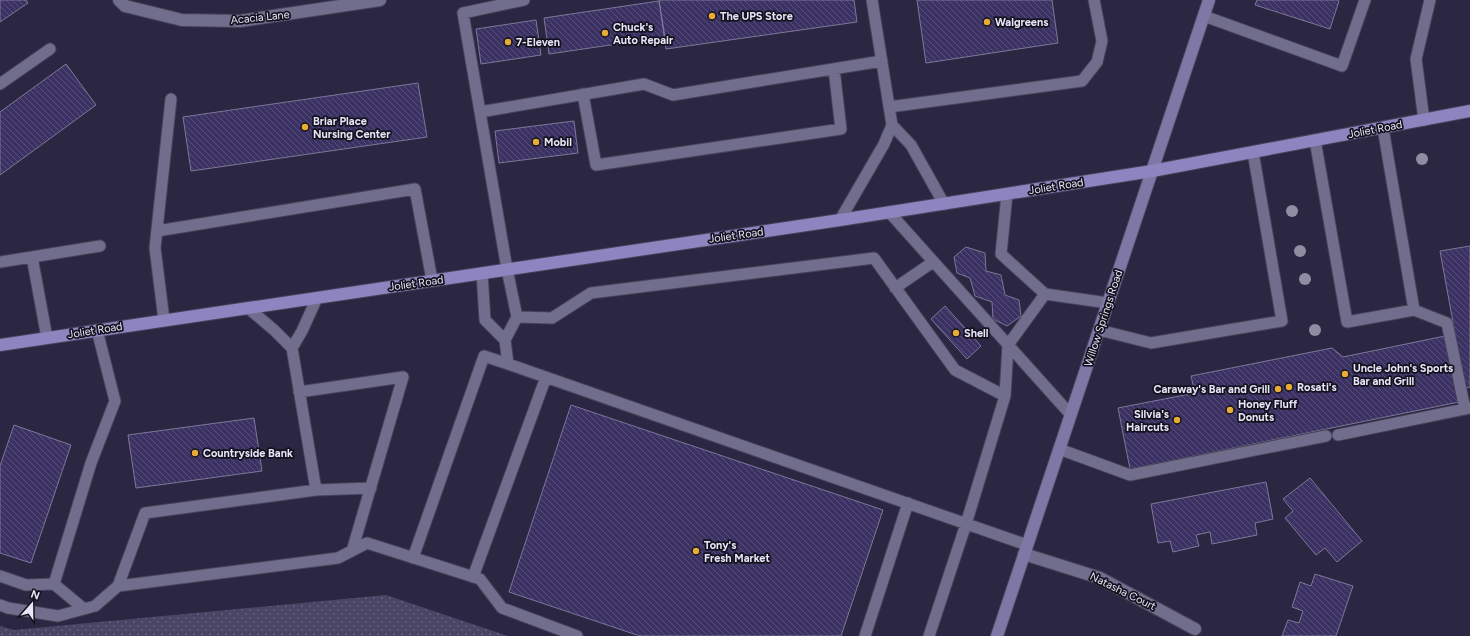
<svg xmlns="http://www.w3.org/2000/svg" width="1470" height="636" font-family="Figtree,sans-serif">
  <defs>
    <pattern id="grass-dots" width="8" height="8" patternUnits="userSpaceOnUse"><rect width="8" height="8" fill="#4a4565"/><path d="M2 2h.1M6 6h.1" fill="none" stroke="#64607c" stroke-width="1.8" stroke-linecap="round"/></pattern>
    <pattern id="building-back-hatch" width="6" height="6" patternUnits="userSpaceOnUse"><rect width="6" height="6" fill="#3b3162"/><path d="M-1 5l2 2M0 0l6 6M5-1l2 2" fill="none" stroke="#574f79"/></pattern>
  </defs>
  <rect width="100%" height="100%" fill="#2b2742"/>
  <path fill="url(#grass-dots)" d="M 386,595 L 508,636 L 0,636 L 0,626 L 14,630 Z"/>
  <path fill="url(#building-back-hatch)" stroke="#7c7898" d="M 0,0 L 26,0 L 28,3 L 0,22 Z
    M 659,0 L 854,0 L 857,22 L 666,49 Z
    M 917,0 L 1052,0 L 1058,43 L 926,63 Z
    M 1257,0 L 1337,0 L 1339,1 L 1330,29 L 1255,5 Z
    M 659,1 L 665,37 L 549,54 L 544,18 Z
    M 536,20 L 541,55 L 481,64 L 476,29 Z
    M 66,64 L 96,105 L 0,175 L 0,112 Z
    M 418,83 L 427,137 L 191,171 L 183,117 Z
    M 574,121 L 578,153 L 499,163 L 495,131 Z
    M 1470,246 L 1470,387 L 1465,388 L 1440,251 Z
    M 966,247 L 985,253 L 986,271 L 1001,275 L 1005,295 L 1019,300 L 1021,316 L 1007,326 L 993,319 L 992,302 L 975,296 L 970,278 L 957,273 L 954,257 Z
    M 945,306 L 981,346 L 967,359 L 931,319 Z
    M 1445,336 L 1459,402 L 1130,469 L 1118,408 L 1195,393 L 1191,376 L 1332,348 L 1343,357 Z
    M 571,405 L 883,510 L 841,636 L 640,636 L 509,592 Z
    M 254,418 L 262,471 L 136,488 L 128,435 Z
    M 14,425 L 71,445 L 31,563 L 0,553 L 0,466 Z
    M 1310,478 L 1362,541 L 1337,562 L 1325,548 L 1316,555 L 1285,518 L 1293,511 L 1283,499 Z
    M 1266,482 L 1273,519 L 1255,523 L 1257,535 L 1212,544 L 1210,532 L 1196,535 L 1199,546 L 1173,552 L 1170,541 L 1158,543 L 1151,504 Z
    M 1315,574 L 1353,586 L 1336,636 L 1282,636 L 1288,620 L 1299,623 L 1303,611 L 1292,607 L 1300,582 L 1311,586 Z"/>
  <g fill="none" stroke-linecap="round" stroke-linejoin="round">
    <defs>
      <path id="lane" d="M 1204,16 L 1342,66 L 1365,0
        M 0,84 L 50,49
        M 583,94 L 596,165 L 841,129 L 834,69
        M 889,107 L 1082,81 L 1097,62 L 1102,41 L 1094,0
        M 480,112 L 644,84 L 673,95 L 882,61
        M 1424,120 L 1416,59 L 1430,0
        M 892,125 L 911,145 L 944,204
        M 1315,140 L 1347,322 L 1414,310 L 1383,128
        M 1007,194 L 1001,254 L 1045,294 L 1108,303
        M 889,212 L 1071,415
        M 840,220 L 884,144 L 892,125 L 872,0
        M 157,231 L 415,189 L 432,280
        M 0,262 L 32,257
        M 482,273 L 485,320 L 505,340 L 517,317 L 507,269 L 463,13 L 524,0
        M 895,288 L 933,262
        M 248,308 L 274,330 L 292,348 L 302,331 L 317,298
        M 1414,310 L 1447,323 L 1465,409
        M 517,317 L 552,318 L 591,293 L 874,258 L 955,370 L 1005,396
        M 164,320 L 155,248 L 171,99
        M 1099,330 L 1151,343 L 1282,321 L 1253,152
        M 47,338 L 32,257 L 100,246
        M 505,340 L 508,364 L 1027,545
        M 292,348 L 316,490 L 145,513 L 118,586 L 338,558 L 367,543 L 480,579 L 502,608 L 577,636
        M 299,392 L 403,377 L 352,551
        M 1338,435 L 1470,408
        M 1059,449 L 1130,475 L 1326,436
        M 316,490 L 371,488
        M 413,558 L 484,356 L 508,364
        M 0,576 L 26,585 L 54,584 L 91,463 L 115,401 L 97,330
        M 473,577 L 546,377
        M 54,584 L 84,609
        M 0,605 L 8,608 L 58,616 L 95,606 L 118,586
        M 865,636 L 908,503
        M 929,636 L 966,524 L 1005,396 L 1008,345 L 1045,294"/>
      <path id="street" d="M 119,0 L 125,6 L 182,20 L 240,21 L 380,0
        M 1024,554 L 1100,578 L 1195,629"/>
      <path id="secondary" d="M 997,636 L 1209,0"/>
      <path id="primary" d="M 0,345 L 840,220 L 1152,171 L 1470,111"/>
    </defs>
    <use href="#lane" stroke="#47425a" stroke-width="13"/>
    <use href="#street" stroke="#47425a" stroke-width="14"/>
    <use href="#secondary" stroke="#47425a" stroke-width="14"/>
    <use href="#primary" stroke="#47425a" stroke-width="14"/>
    <use href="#lane" stroke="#716d8c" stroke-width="11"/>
    <use href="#street" stroke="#716d8c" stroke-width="12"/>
    <use href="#secondary" stroke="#7f78a6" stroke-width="12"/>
    <use href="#primary" stroke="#8e84c0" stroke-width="12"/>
  </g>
  <g fill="#908da2">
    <circle cx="1422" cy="159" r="6"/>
    <circle cx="1292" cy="211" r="6"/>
    <circle cx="1300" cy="251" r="6"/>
    <circle cx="1305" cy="279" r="6"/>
    <circle cx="1315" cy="330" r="6"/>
  </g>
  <g fill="#e6ac36" stroke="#14121e" stroke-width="1.5">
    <circle cx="712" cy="16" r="4"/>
    <circle cx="987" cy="22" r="4"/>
    <circle cx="605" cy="33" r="4"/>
    <circle cx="508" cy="42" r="4"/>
    <circle cx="305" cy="127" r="4"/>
    <circle cx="536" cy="142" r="4"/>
    <circle cx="956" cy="333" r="4"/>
    <circle cx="1345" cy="374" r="4"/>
    <circle cx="1289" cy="387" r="4"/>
    <circle cx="1278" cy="389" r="4"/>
    <circle cx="1230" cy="410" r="4"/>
    <circle cx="1177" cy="420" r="4"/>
    <circle cx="195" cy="453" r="4"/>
    <circle cx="696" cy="551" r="4"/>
  </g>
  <g text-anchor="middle" stroke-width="3.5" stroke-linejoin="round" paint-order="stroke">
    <g font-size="11" font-weight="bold" fill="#e7e5f7" stroke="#14121e" text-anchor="start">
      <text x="720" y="20">The UPS Store</text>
      <text x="995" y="26">Walgreens</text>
      <text x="613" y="31">Chuck's<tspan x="613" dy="13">Auto Repair</tspan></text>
      <text x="516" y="46">7-Eleven</text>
      <text x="313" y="125">Briar Place<tspan x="313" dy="13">Nursing Center</tspan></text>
      <text x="544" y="146">Mobil</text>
      <text x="964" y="337">Shell</text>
      <text x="1353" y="372">Uncle John's Sports<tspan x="1353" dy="13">Bar and Grill</tspan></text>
      <text x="1297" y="391">Rosati's</text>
      <text x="1270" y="393" text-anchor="end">Caraway's Bar and Grill</text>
      <text x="1238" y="408">Honey Fluff<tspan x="1238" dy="13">Donuts</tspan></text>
      <text x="1169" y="418" text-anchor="end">Silvia's<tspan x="1169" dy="13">Haircuts</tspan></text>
      <text x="203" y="457">Countryside Bank</text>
      <text x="704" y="549">Tony's<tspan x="704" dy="13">Fresh Market</tspan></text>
    </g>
    <g font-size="11" fill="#e7e5f7" stroke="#14121e">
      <text transform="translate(260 17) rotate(-6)" y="4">Acacia Lane</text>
      <text transform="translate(1375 129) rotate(-11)" y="4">Joliet Road</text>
      <text transform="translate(1056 186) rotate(-9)" y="4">Joliet Road</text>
      <text transform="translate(736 235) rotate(-8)" y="4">Joliet Road</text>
      <text transform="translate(416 283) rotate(-8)" y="4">Joliet Road</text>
      <text transform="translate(1103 318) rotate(-72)" y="4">Willow Springs Road</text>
      <text transform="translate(95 330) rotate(-9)" y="4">Joliet Road</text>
      <text transform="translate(1123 591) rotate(26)" y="4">Natasha Court</text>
    </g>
  </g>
  <g transform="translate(32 604) rotate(20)" stroke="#14121e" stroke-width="3" paint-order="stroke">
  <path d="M0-3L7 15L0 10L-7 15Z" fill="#e7e5f7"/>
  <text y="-6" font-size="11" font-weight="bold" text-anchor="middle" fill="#e7e5f7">N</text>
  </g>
</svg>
